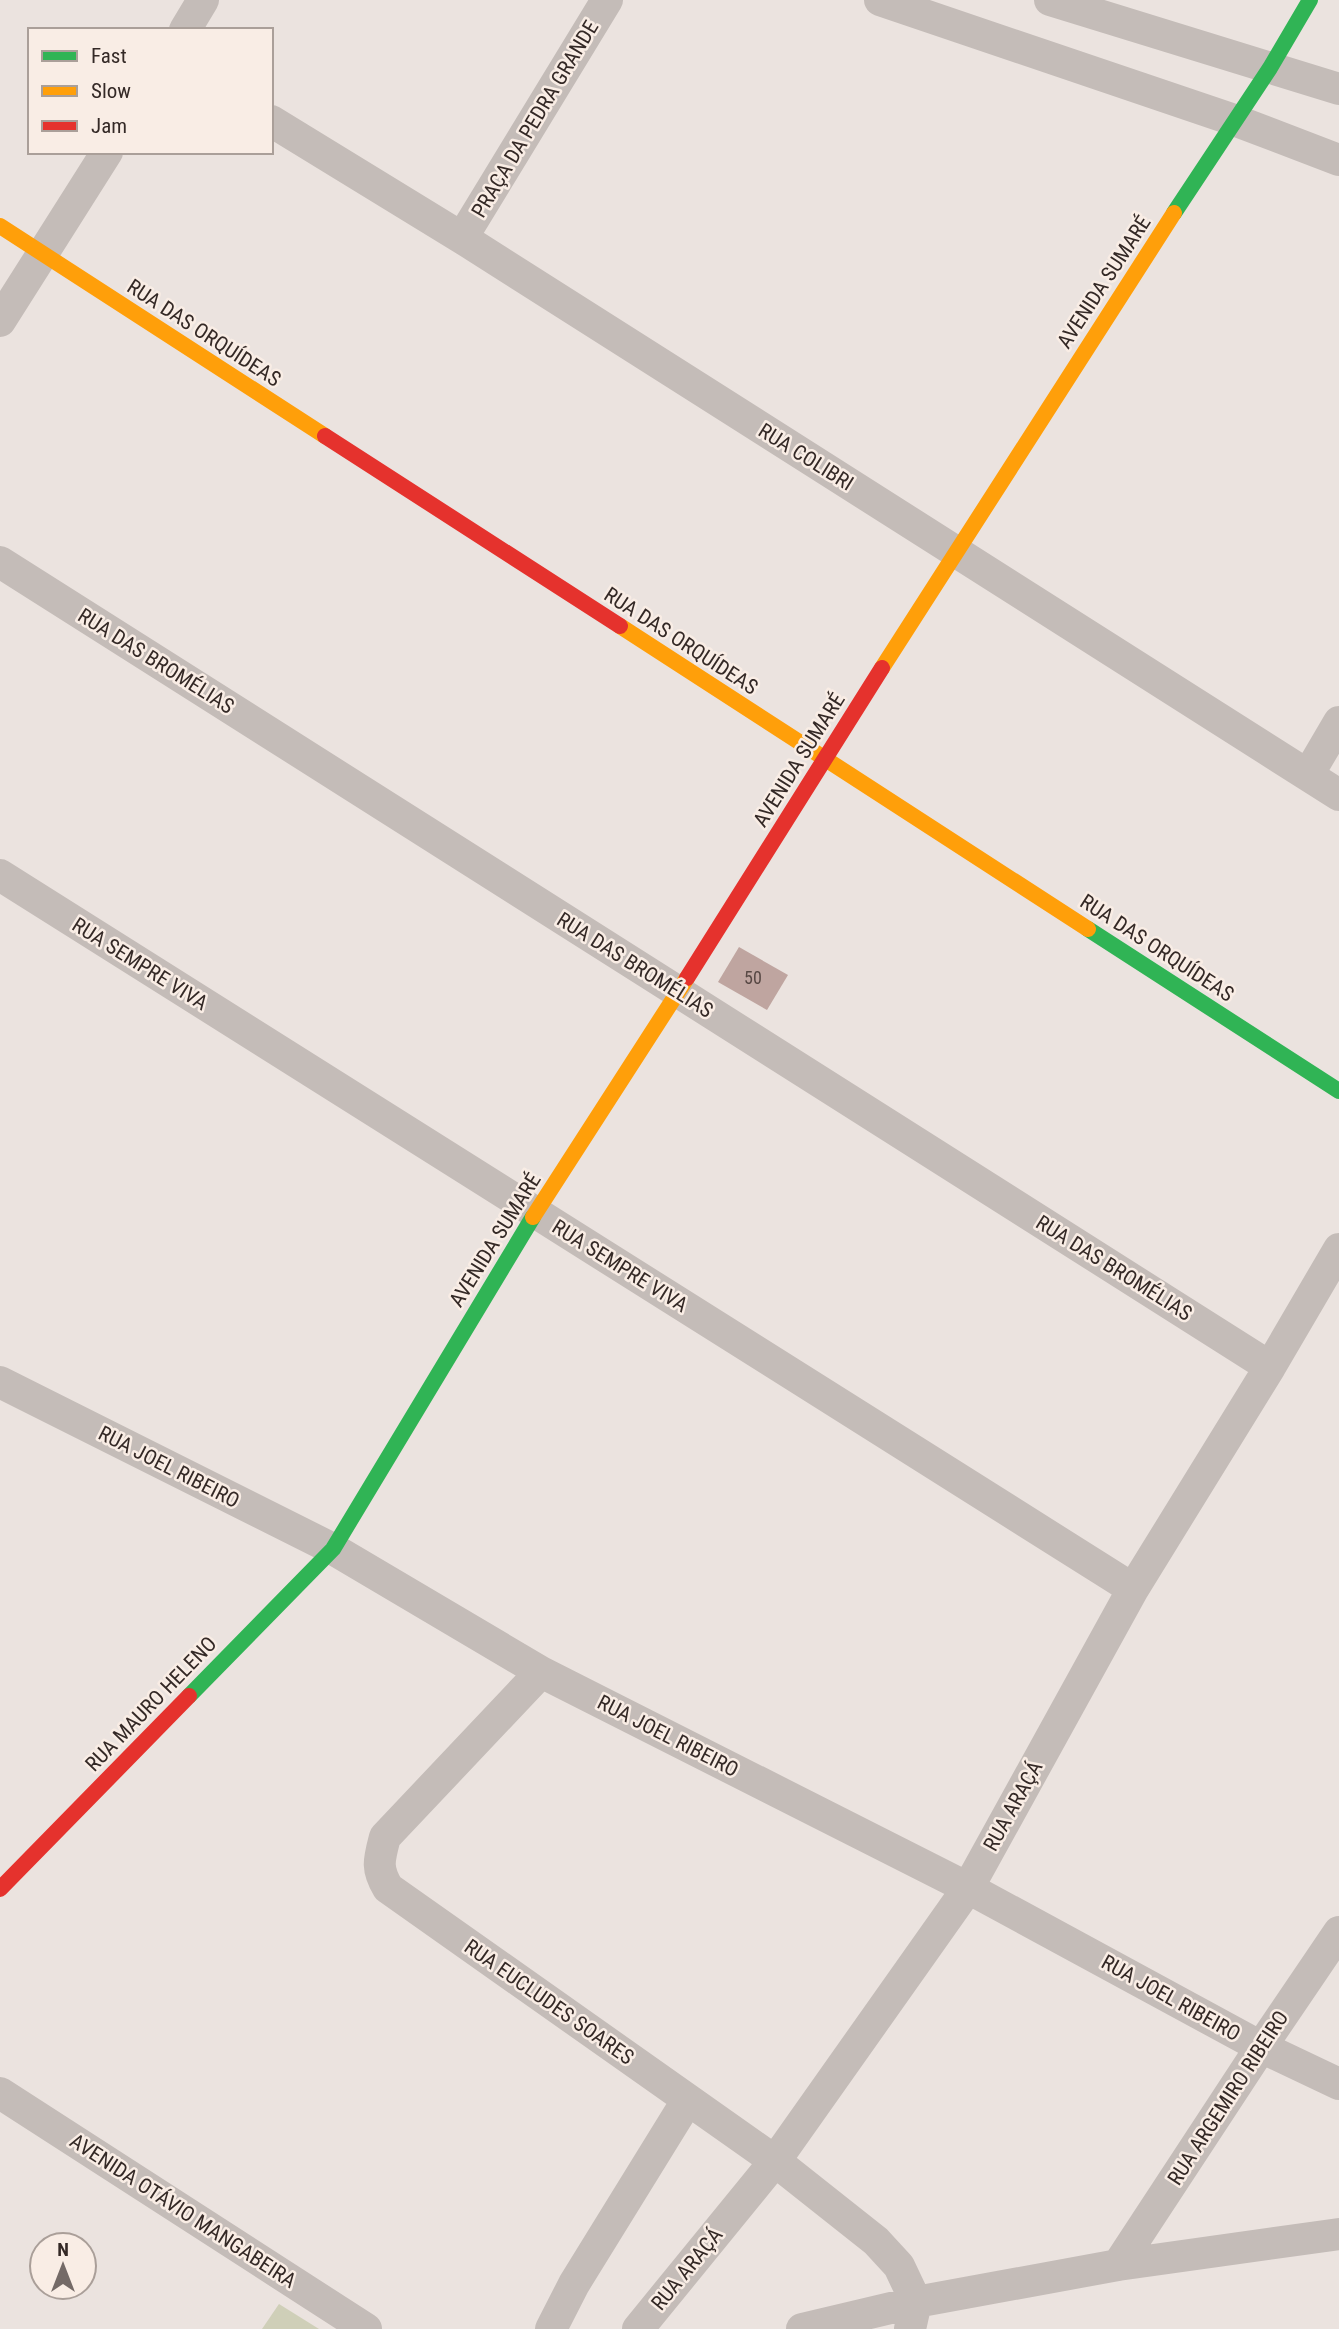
<svg xmlns="http://www.w3.org/2000/svg" width="1339" height="2329" font-family="'Roboto Condensed',sans-serif">
  <rect width="100%" height="100%" fill="#ebe3df"/>
  <path fill="#cfcfb8" d="M 279,2304 L 319,2329 L 262,2329 Z"/>
  <path fill="#bfa5a0" d="M 739,947 L 788,975 L 767,1010 L 718,982 Z"/>
  <g fill="none" stroke-linecap="round" stroke-linejoin="round">
    <path stroke="#c4bcb8" stroke-width="32" d="M 880,0 L 1234,120 L 1339,160
      M 1050,0 L 1339,89
      M 185,30 L 203,0
      M 271,121 L 462,238 L 1339,795
      M 462,238 L 607,0
      M 0,321 L 107,152
      M 0,562 L 1270,1367
      M 1308,775 L 1339,722
      M 0,875 L 1133,1589
      M 0,1382 L 333,1549 L 541,1672 L 968,1888 L 1261,2047 L 1339,2084
      M 541,1672 L 385,1837 C 379,1860 376,1868 388,1888 L 775,2161 L 876,2241 L 899,2266 L 916,2302 L 910,2329
      M 0,2093 L 366,2329
      M 1118,2265 L 1261,2047 L 1339,1932
      M 551,2329 L 574,2284 L 687,2101
      M 638,2329 L 775,2161 L 968,1888 L 1133,1589 L 1270,1367 L 1339,1249
      M 802,2329 L 916,2302 L 1118,2265 L 1339,2234"/>
    <path stroke="#30b455" stroke-width="16" d="M 1174,213 L 1270,68 L 1310,0
      M 1088,929 L 1339,1091
      M 189,1696 L 333,1549 L 533,1217"/>
    <path stroke="#ff9f0a" stroke-width="16" d="M 0,226 L 325,436
      M 620,626 L 1088,929
      M 882,668 L 1174,213
      M 533,1217 L 687,978"/>
    <path stroke="#e5322d" stroke-width="16" d="M 325,436 L 620,626
      M 687,978 L 882,668
      M 0,1889 L 189,1696"/>
  </g>
  <g text-anchor="middle" stroke-width="5" stroke-linejoin="round" paint-order="stroke">
    <g font-size="18" fill="#574844">
      <text x="753" y="984">50</text>
    </g>
    <g font-size="21" fill="#342926" stroke="#f9ede5">
      <text transform="translate(535 119) rotate(-59)" y="7">PRAÇA DA PEDRA GRANDE</text>
      <text transform="translate(1104 282) rotate(-57)" y="7">AVENIDA SUMARÉ</text>
      <text transform="translate(204 333) rotate(33)" y="7">RUA DAS ORQUÍDEAS</text>
      <text transform="translate(806 457) rotate(32)" y="7">RUA COLIBRI</text>
      <text transform="translate(681 641) rotate(33)" y="7">RUA DAS ORQUÍDEAS</text>
      <text transform="translate(156 661) rotate(32)" y="7">RUA DAS BROMÉLIAS</text>
      <text transform="translate(799 760) rotate(-58)" y="7">AVENIDA SUMARÉ</text>
      <text transform="translate(1157 948) rotate(33)" y="7">RUA DAS ORQUÍDEAS</text>
      <text transform="translate(140 964) rotate(32)" y="7">RUA SEMPRE VIVA</text>
      <text transform="translate(635 965) rotate(32)" y="7">RUA DAS BROMÉLIAS</text>
      <text transform="translate(495 1240) rotate(-58)" y="7">AVENIDA SUMARÉ</text>
      <text transform="translate(620 1266) rotate(32)" y="7">RUA SEMPRE VIVA</text>
      <text transform="translate(1114 1268) rotate(32)" y="7">RUA DAS BROMÉLIAS</text>
      <text transform="translate(169 1467) rotate(27)" y="7">RUA JOEL RIBEIRO</text>
      <text transform="translate(151 1704) rotate(-46)" y="7">RUA MAURO HELENO</text>
      <text transform="translate(668 1736) rotate(27)" y="7">RUA JOEL RIBEIRO</text>
      <text transform="translate(1013 1806) rotate(-61)" y="7">RUA ARAÇÁ</text>
      <text transform="translate(1171 1998) rotate(29)" y="7">RUA JOEL RIBEIRO</text>
      <text transform="translate(549 2002) rotate(35)" y="7">RUA EUCLUDES SOARES</text>
      <text transform="translate(1228 2098) rotate(-57)" y="7">RUA ARGEMIRO RIBEIRO</text>
      <text transform="translate(183 2211) rotate(33)" y="7">AVENIDA OTÁVIO MANGABEIRA</text>
      <text transform="translate(687 2269) rotate(-51)" y="7">RUA ARAÇÁ</text>
    </g>
  </g>
  <rect x="28" y="28" width="245" height="126" fill="#f9ede5" stroke="#aa9f99" stroke-width="2"/>
  <rect x="42" y="51" width="35" height="10" fill="#30b455" stroke="#aa9f99" stroke-width="2"/>
  <text x="91" y="63" font-size="21" fill="#342926">Fast</text>
  <rect x="42" y="86" width="35" height="10" fill="#ff9f0a" stroke="#aa9f99" stroke-width="2"/>
  <text x="91" y="98" font-size="21" fill="#342926">Slow</text>
  <rect x="42" y="121" width="35" height="10" fill="#e5322d" stroke="#aa9f99" stroke-width="2"/>
  <text x="91" y="133" font-size="21" fill="#342926">Jam</text>
  <g transform="translate(63 2266)"><circle r="33" fill="#f9ede5" stroke="#aa9f99" stroke-width="2"/>
  <path d="M0-5L12 26L0 18L-12 26Z" fill="#746a67"/>
  <text y="-10" font-size="19" font-weight="bold" text-anchor="middle" fill="#342926">N</text>
  </g>
</svg>
